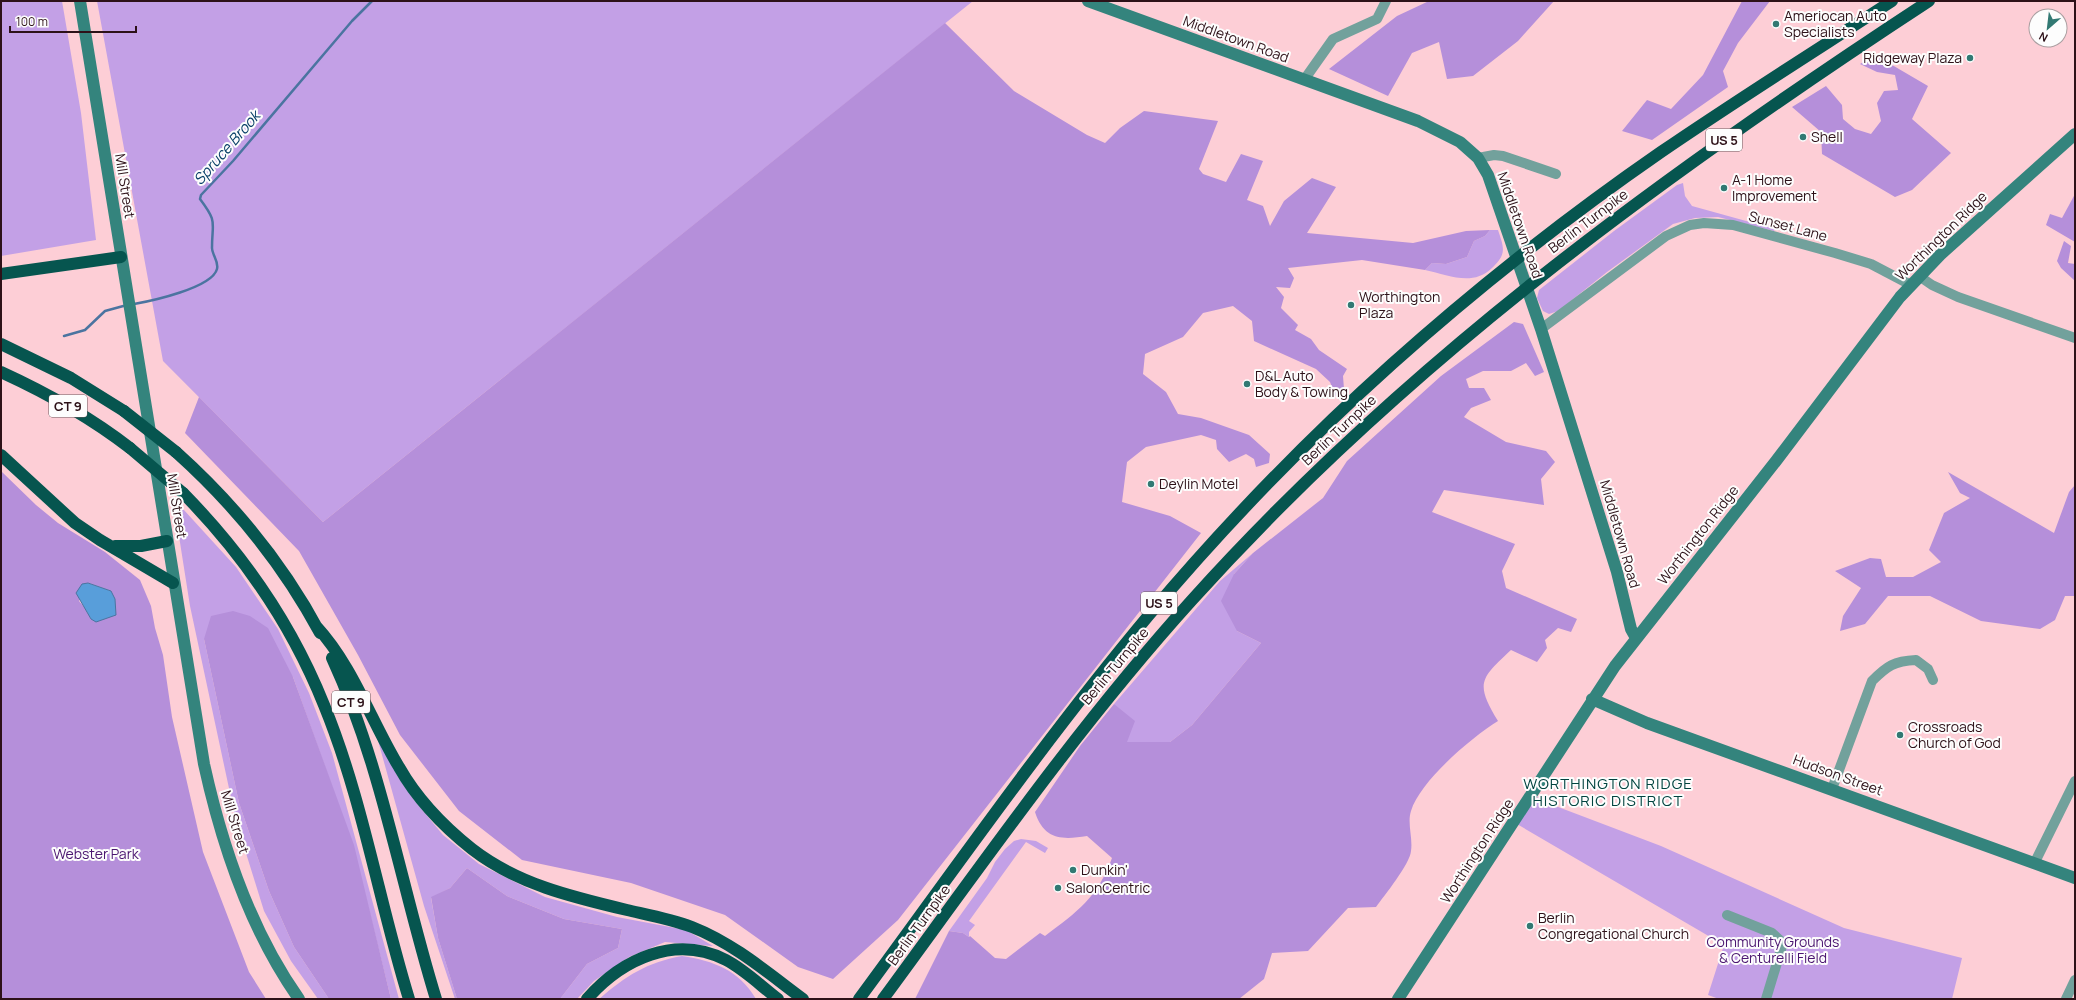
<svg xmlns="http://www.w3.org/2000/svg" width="2076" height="1000" font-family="Manrope,sans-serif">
  <rect width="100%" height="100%" fill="#fdced6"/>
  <path fill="#c3a0e6" d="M 1,1 L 62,1 L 81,113 L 96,240 L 1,256 Z
    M 97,1 L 973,1 L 323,522 L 163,361 Z
    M 1683,183 L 1685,196 L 1692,206 L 1775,229 L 1774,231 L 1718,217 L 1695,218 L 1673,224 L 1607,272 L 1558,311 L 1549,314 L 1543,311 L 1537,298 L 1539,290 L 1614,231 L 1677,185 Z
    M 1490,230 L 1498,230 C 1504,248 1507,254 1492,268 C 1472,287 1449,275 1425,270 L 1432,263 L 1446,264 L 1467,257 L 1474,241 L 1485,236 Z
    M 173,498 L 236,567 L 278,629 L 309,693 L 332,753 L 399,999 L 391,999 L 353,845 L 293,677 L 204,639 L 239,803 L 269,891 L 294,947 L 329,999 L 318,999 L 291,961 L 264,911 L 236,821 L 190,606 Z
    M 1253,553 L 1234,574 L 1237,631 L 1261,643 L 1192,725 L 1170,742 L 1127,742 L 1114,704 L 1220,581 Z
    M 377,737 L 398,777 L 414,800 L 443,835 L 479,864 L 545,897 L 617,917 L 686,930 L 713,946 L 665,942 L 629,957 L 594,981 L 577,999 L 560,999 L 587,964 L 618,948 L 622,929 L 564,919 L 507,896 L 467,868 L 450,888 L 431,898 L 438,938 L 457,999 L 455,999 L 424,906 Z
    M 1529,792 L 1545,802 L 1661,846 L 1844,928 L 1962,958 L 1952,999 L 1719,999 L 1708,995 L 1724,945 L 1510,820 Z
    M 1021,839 L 1036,841 L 1048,848 L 1045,853 L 1026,842 L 969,921 L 975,925 L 969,932 L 969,937 L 963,933 L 949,931 L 987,878 L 995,862 L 1005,849 L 1014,841 Z
    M 682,956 C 714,961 739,970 756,999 L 599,999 C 627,975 646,963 682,956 Z"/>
  <path fill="#b58fda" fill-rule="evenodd" d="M 1429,1 L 1554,1 L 1518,41 L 1473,76 L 1447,79 L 1439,42 L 1412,53 L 1388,96 L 1329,69 L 1397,16 Z
    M 1742,1 L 1770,1 L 1738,43 L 1723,71 L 1728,87 L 1652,140 L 1622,131 L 1647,100 L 1671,109 L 1703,75 Z
    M 945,23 L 1014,91 L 1087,135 L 1105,143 L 1120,128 L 1144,111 L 1218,121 L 1199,169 L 1203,174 L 1226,182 L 1241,154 L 1263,161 L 1247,200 L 1263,206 L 1270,226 L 1284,201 L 1312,178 L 1336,187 L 1307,233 L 1413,243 L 1466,231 L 1490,230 L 1485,236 L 1474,241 L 1467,257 L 1446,264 L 1432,263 L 1425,270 L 1362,260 L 1288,268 L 1294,278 L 1290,288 L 1276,287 L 1284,297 L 1281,308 L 1298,325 L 1295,330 L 1311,339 L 1319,350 L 1347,369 L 1343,376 L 1344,389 L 1336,397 L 1330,382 L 1316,369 L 1254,341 L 1252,321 L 1233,306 L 1203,313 L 1183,337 L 1145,354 L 1143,374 L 1166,392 L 1178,414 L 1201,418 L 1249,435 L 1270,454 L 1269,463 L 1256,467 L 1254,459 L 1246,454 L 1229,462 L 1217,449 L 1216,440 L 1201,435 L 1146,447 L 1127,462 L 1122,502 L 1170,516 L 1201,533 L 898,920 L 833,979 L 798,967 L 725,915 L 631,883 L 522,860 L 459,811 L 400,735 L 358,655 L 299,551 L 185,433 L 199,397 L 323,522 Z
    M 1875,55 L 1928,86 L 1912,119 L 1951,153 L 1912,190 L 1895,197 L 1822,154 L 1821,132 L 1792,107 L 1826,86 L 1842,105 L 1843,119 L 1855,129 L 1871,134 L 1881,121 L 1877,103 L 1884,91 L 1898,90 L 1895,75 L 1877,72 L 1860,64 Z
    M 2075,194 L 2075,242 L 2046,225 L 2050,214 L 2062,218 Z
    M 2064,241 L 2071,246 L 2068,263 L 2075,264 L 2075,281 L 2061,268 L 2057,261 Z
    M 1514,322 L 1523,324 L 1544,372 L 1535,376 L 1526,363 L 1511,371 L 1483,371 L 1466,379 L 1469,388 L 1484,388 L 1491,400 L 1471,408 L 1464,417 L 1506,442 L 1546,451 L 1555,462 L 1541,479 L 1544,505 L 1444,490 L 1432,512 L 1515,544 L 1502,571 L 1506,588 L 1577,619 L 1571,632 L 1558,628 L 1545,640 L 1547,648 L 1537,662 L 1511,650 C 1480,679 1475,683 1498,721 C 1472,737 1420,781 1411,811 C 1407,823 1413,838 1411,851 C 1410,864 1384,896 1376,907 L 1348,908 L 1308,951 L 1272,953 L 1264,979 L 1239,999 L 915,999 L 949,931 L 963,933 L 969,937 L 970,936 L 995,958 L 1006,959 L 1040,933 L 1045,936 C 1077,912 1098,897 1112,858 L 1087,836 C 1062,840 1044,840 1035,812 L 1080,746 L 1114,704 L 1135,721 L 1127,742 L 1170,742 L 1192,725 L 1261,643 L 1237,631 L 1221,601 L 1234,574 L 1253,553 L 1323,498 L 1347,461 L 1441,376 Z
    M 1,471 L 36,505 L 58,523 L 105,552 L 140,580 L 151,606 L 155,628 L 163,655 L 172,717 L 203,852 L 249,972 L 266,999 L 1,999 ZM 88,583 L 111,591 L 91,619 L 85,608 L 79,601 Z
    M 1948,472 L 2054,533 L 2069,492 L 2075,485 L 2075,596 L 2065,596 L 2055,620 L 2040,629 L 1981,621 L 1930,596 L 1888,596 L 1865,624 L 1840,631 L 1843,616 L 1861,588 L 1835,571 L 1870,558 L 1881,559 L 1886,577 L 1913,577 L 1941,562 L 1929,550 L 1944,513 L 1970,498 L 1960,493 Z
    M 233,611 L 250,616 L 268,628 L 293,677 L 354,845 L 391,999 L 329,999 L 294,947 L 269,891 L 239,803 L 204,639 L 211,616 Z
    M 467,868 L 507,896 L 564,919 L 622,929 L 618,948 L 587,964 L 560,999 L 457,999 L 438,938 L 431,897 L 450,888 Z"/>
  <path fill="#589eda" stroke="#4b74a0" d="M 88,583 L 111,591 L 115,599 L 116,615 L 96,622 L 91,619 L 76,593 L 82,584 Z"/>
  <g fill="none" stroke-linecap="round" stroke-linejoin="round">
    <path stroke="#4b74a0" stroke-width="2.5" d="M 134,304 C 151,301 212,288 217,269 C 219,261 212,255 212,248 C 212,221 218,223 200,199 L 201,195 L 233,161 L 352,21 L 372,1
      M 64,336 L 85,330 L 105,311 L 127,305"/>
    <path stroke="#72a19c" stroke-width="10" d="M 1304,80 L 1333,39 L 1377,19 L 1386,1
      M 1478,158 L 1494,155 L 1503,156 L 1556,174
      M 1919,276 L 1932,285 L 1958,297 L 2075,338
      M 1541,329 L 1666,236 L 1690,225 L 1704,223 L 1733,225 L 1835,253 L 1871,264 L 1911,285
      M 1832,789 L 1872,681 C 1887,666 1894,661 1916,660 L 1928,669 L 1933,680
      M 2035,862 L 2075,781
      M 1727,915 L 1772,933 L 1783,943 L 1766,999
      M 2066,999 L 2075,980"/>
    <path stroke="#34847d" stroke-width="12" d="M 80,1 L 204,764 C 222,846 250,930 299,999
      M 1088,1 L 1418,121 L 1460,142 L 1478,158 L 1488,175 L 1541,329 L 1617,572 L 1631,629 L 1636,638
      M 1592,699 L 1647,723 L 2075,878
      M 1398,999 L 1615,666 L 1776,461 L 1900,297 L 1940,255 L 2075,134"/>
    <path stroke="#06554f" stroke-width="12" d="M 1,274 L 121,257
      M 1,344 L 71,378 L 124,411
      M 1,372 C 47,393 90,417 130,448
      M 176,452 C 234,504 283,564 320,633
      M 1,455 L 75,523 L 100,540 L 173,583
      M 183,493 C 243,554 292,625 324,705 C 363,800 379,902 409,999
      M 115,546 L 141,546 L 167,541
      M 316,626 C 353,666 371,721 399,767 C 417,799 443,826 472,849 C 517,884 572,897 627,910 C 649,915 671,919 692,927 C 733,943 768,973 803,999
      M 332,658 C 382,766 401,886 436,999
      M 587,999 C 622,959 675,934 726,960 C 745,970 761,986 778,999
      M 859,999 C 954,870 1046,738 1149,615 C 1224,526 1305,442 1392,364 C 1477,288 1567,217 1661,152 C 1737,100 1815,51 1892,1
      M 883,999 C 983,863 1079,725 1192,600 C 1406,362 1663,175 1929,1"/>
    <path stroke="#06554f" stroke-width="12" d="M 124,411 L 176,452
      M 130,448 L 183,493"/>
  </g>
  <g fill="#327973" stroke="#fdfdfd" stroke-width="1.5">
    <circle cx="1776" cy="24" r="4"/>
    <circle cx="1970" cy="58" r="4"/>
    <circle cx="1803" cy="137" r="4"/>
    <circle cx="1724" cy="188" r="4"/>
    <circle cx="1351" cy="305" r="4"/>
    <circle cx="1247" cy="384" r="4"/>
    <circle cx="1151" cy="484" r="4"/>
    <circle cx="1900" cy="735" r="4"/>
    <circle cx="1073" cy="870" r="4"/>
    <circle cx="1058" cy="888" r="4"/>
    <circle cx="1530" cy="926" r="4"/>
  </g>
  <g text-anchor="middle" stroke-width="4" stroke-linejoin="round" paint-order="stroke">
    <g fill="#fdfdfd" stroke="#6b585d" stroke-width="1">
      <rect x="1706" y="129" width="36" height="22" rx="3"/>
      <rect x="49" y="395" width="38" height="22" rx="3"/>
      <rect x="1141" y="592" width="36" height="22" rx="3"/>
      <rect x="332" y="691" width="38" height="22" rx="3"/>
    </g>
    <g font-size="13" font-weight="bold" fill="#2d1118">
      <text x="1724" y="145">US 5</text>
      <text x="68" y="411">CT 9</text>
      <text x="1159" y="608">US 5</text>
      <text x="351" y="707">CT 9</text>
    </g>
    <g font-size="14" fill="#2d1118" stroke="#fdfdfd" text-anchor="start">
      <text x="1784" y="21">Ameriocan Auto<tspan x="1784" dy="16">Specialists</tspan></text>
      <text x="1962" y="63" text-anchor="end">Ridgeway Plaza</text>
      <text x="1811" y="142">Shell</text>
      <text x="1732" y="185">A-1 Home<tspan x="1732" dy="16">Improvement</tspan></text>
      <text x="1359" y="302">Worthington<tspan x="1359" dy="16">Plaza</tspan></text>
      <text x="1255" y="381">D&amp;L Auto<tspan x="1255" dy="16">Body &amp; Towing</tspan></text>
      <text x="1159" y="489">Deylin Motel</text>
      <text x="1908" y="732">Crossroads<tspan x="1908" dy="16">Church of God</tspan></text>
      <text x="1081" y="875">Dunkin'</text>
      <text x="1066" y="893">SalonCentric</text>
      <text x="1538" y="923">Berlin<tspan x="1538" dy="16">Congregational Church</tspan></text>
    </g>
    <g font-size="14" fill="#2d1118" stroke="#fdfdfd">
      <text transform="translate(1236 39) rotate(20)" y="5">Middletown Road</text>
      <text transform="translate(125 186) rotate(81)" y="5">Mill Street</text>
      <text transform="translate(1588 221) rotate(-37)" y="5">Berlin Turnpike</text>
      <text transform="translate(1520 225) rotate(71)" y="5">Middletown Road</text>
      <text transform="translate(1788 226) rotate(15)" y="5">Sunset Lane</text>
      <text transform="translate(1941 236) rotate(-44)" y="5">Worthington Ridge</text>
      <text transform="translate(1339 430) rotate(-43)" y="5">Berlin Turnpike</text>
      <text transform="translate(177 506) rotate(81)" y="5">Mill Street</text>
      <text transform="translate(1620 534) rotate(74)" y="5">Middletown Road</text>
      <text transform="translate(1698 535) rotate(-52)" y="5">Worthington Ridge</text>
      <text transform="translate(1115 666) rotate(-50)" y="5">Berlin Turnpike</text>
      <text transform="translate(1838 775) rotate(20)" y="5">Hudson Street</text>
      <text transform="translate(235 822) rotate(73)" y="5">Mill Street</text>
      <text transform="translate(1477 851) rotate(-57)" y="5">Worthington Ridge</text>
      <text transform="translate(919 925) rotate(-54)" y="5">Berlin Turnpike</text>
    </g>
    <g font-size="14" fill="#4b1670" stroke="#fdfdfd">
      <text x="96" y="859">Webster Park</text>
      <text x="1773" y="947">Community Grounds<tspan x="1773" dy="16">&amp; Centurelli Field</tspan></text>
    </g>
    <g font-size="15" font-style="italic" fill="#083f67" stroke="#fdfdfd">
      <text transform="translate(227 148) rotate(-49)" y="5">Spruce Brook</text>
    </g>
    <g font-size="15" letter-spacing="1" fill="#01433f" stroke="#fdfdfd">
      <text x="1608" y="789">WORTHINGTON RIDGE<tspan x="1608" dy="17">HISTORIC DISTRICT</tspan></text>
    </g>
  </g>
  <rect width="2076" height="1000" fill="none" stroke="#2d1118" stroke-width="4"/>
  <g transform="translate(2048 28) rotate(208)"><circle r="19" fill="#fdfdfd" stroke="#aa9fa1"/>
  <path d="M0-3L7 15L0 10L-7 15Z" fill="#327973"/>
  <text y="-6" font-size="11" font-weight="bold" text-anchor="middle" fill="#2d1118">N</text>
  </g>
  <path d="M10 26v6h126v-6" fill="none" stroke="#2d1118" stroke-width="2"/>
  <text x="16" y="26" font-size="12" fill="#2d1118" stroke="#fdfdfd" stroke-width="3" paint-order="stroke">100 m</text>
</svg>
